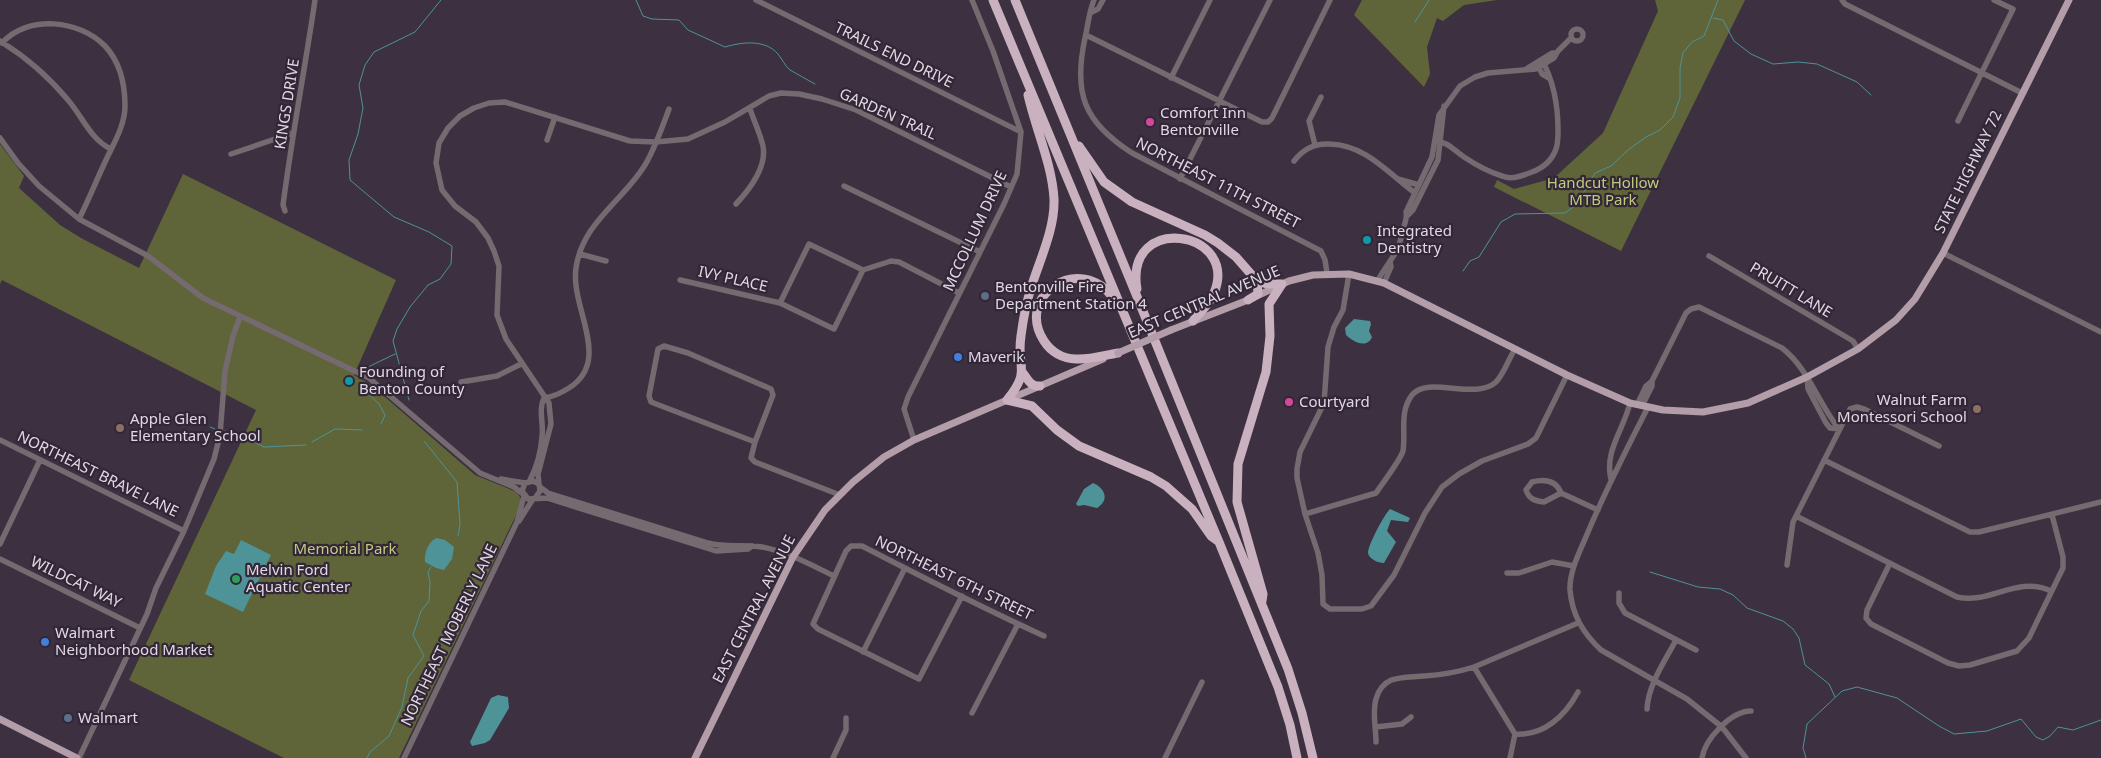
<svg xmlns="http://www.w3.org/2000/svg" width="2101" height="758" font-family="'Noto Sans',sans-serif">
  <rect width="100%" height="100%" fill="#3d3041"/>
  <path fill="#5f6539" d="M 1362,0 L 1497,0 L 1464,5 L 1443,21 L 1437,18 L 1427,47 L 1430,74 L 1424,87 L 1354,15 Z
    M 1655,0 L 1745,0 L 1621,251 L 1494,187 L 1497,180 L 1514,189 L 1554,178 L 1603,133 L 1658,11 Z
    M 0,144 L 24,176 L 19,188 L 60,225 L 81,238 L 139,268 L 183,174 L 396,280 L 354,375 L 370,384 L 475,475 L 514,491 C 520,495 521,497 521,505 L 399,758 L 284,758 L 129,680 L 256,410 L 2,280 L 0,284 Z"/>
  <path fill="#4d9398" d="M 1354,319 L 1370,321 L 1371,324 L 1369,331 L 1372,337 C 1367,349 1353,342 1346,335 L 1345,328 Z
    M 1093,483 C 1105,488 1110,500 1097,508 L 1084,505 L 1078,506 L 1076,504 L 1084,489 Z
    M 1390,509 L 1410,518 L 1408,522 L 1391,520 L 1387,531 L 1396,542 L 1384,563 C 1378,563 1369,559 1368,553 C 1368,545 1384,515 1390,509 Z
    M 437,538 L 445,540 L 454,547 L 452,559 L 444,570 L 436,568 L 425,562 C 424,554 428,541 437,538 Z
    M 241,540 L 271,555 L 243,612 L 205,594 L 216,566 L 226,551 L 234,554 Z
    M 498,695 L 508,697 L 509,708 L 490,740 L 485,743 L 472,746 L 470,742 L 491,698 Z"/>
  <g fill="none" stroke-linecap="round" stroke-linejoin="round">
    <path stroke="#4d9398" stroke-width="1" d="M 636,0 L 643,16 L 652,19 L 679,20 L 688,30 L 725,47 C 742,42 765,39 778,54 C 782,59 785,66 790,70 C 798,75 807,79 815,84
      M 1713,18 L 1723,20 L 1734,41 L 1751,54 L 1773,64 L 1798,62 L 1817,64 L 1857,82 L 1871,95
      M 1415,22 L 1429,0
      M 1463,271 L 1470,261 L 1479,257 L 1501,222 L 1515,214 L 1565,213 L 1577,204 L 1595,173 L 1611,166 L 1628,150 L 1646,137 L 1660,130 L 1673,117 L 1680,98 L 1680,68 L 1683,53 L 1692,42 L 1704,36 L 1718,0
      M 368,369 L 370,366 L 395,354
      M 360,383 L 360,386 L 379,404 L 385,415 L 381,424
      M 409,400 L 393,341 L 397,329 L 410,307 L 428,285 L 440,279 L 451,264 L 452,246 L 429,232 L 394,217 L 350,180 L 349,160 L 358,134 L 363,108 L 359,85 L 365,65 L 374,52 L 415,32 L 441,0
      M 210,427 L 215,429
      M 225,431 L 244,437
      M 250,440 L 264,447 L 306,445
      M 424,441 L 457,482 L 460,524 L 458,536
      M 312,442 L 335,429 L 362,430
      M 1650,572 L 1698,587 L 1720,589 L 1733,595 L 1747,608 L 1783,621 L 1793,629 L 1799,638 L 1805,665 L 1829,684 L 1835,697
      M 367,758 L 370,752 L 389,736 L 402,707 L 408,678 L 424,656 L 413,635 L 421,611 L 429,601 L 430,583 L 428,572 L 431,567
      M 1806,758 L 1803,748 L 1807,724 L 1842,691 L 1857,687 L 1897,698 L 1939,726 L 1954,734 L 1987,731 L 2021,719 L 2036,737 L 2043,740 L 2050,736 L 2058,727 L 2073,730 L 2101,720"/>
    <path stroke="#746a70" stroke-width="5.5" d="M 756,0 L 1021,132
      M 1094,0 C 1089,12 1088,25 1085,38 C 1073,94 1084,122 1132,153 L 1321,251 L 1325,260 L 1327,273
      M 1842,0 L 1845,4 L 2022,93
      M 1090,13 L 1098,9 L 1103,0
      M1571 35a6 6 0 1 1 12 0a6 6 0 1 1-12 0Z
      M 1086,35 L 1262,122 L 1268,122 L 1272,118 L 1330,0
      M 0,41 C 26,57 49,77 68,100 C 82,116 91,140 111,149
      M 2,43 C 28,14 80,20 105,46 C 120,62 125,85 125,106 C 125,125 114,143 106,160 C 97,179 89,199 79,219
      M 1538,65 L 1542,74 L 1549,78
      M 1526,69 L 1552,53 L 1556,53
      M 1171,78 L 1210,0
      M 1958,121 L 2013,9 L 1994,0
      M 0,138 L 18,163 L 39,186 L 79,219 L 148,256 L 203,298 L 369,378 L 480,473 L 514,487 L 523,494
      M 547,140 L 555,117
      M 1435,141 C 1449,142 1453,150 1464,157 C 1476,165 1489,172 1502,176 C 1512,180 1522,176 1532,172 C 1543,168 1552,160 1556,149 C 1558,144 1558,136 1558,130 C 1558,104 1554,82 1542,60
      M 1315,145 L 1309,121 L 1321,97
      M 231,154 L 293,133
      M 1294,161 C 1303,149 1315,143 1330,144 C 1366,145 1389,174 1415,193
      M 1180,179 L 1270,0
      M 1398,179 L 1419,185
      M 844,186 L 980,252
      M 736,204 C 750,189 767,167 763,146 C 760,133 754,121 750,109
      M 285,211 L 283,205 C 292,136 305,68 315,0
      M 1407,216 L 1413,210 L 1438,160 L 1444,106
      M 1943,253 L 2101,332
      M 580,254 L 606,261
      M 1709,256 L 1853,341 L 1858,349
      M 1349,274 L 1343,310 L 1334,327 L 1328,347 L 1324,403 L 1300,452 L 1297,469 L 1297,478 L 1305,514 L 1318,553 L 1322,575 L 1323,604 L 1330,609 L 1362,609 L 1371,606 L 1394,575 L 1425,513 L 1442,487 L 1459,474 L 1482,461 L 1528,444 L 1536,438 L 1567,375
      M 680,280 L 780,303 L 834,329 L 863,270
      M 1378,280 C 1384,269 1391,261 1397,250 C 1401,241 1402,232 1405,223 C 1406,219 1407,217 1406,212 L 1432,157 L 1439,115 L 1460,86 L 1475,77 L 1488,73 L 1536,69 L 1554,58 L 1558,51 L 1571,38
      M 1384,283 L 1391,267 L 1390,261
      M 780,303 L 809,244 L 863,270 L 891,261 L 899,262 L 959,293
      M 461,382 L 497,376 L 521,364
      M 544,398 C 554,397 561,393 569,388 C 613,360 570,308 576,268 C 582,223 623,201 645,165 C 655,148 662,128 669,109
      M 1637,405 L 1646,386 L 1652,381 L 1686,313 L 1691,309 L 1699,307 L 1782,348 C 1809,369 1818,403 1839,429 L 1830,428 L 1826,423 L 1808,389 L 1807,377
      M 1642,406 L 1652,386 L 1652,381
      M 1648,407 C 1627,449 1606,489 1588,532 C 1581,549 1569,571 1570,590 C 1572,615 1583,633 1601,650 L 1687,699 L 1722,727 L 1746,758
      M 0,440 L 184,531
      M 914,440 L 904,409 L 908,397 L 1004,204 L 1017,174 L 1021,132 L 993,51 L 972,0
      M 755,442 L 651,402 L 649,396 L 658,349 L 664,346 L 688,353 L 771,389 L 773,395 L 755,442 L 751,458 L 755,462 L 840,495
      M 1824,460 L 1970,532 L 1979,532 L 2101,502
      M 501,479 L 525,483
      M 1611,479 C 1604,451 1624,429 1630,403
      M 529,482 C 536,469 541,451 542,437 C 544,423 538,410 544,398
      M 539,484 L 538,474 L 551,424 L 549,403 L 506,339 L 497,315 L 499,266 L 494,251 L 488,238 L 476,222 L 455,206 L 442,190 L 436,163 L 439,143 L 448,128 L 460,116 L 474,108 L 489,103 L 505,102 L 630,141 L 656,142 L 688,139 L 725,122 L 769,96 L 781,93 L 799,94 L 822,99 L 856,110 L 1011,187
      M 540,487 L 548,493 L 708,543 C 726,548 744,544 762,547 C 788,552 811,565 834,576
      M 1561,493 L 1544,502 C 1535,501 1529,499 1526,490 L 1532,482 C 1544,479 1556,480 1561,493 L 1598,510
      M 535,498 L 540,491 L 539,484 L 533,481 L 525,483 L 522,491 L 528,499 L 547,498 L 716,551 L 748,549 L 752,546
      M 1305,514 L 1376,493 C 1382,484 1401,459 1403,451 C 1406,432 1399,412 1412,395 C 1428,375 1475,401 1496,382 C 1504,374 1509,358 1515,349
      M 1796,516 L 1957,597 C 1990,605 2016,575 2051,591
      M 519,521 L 533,499
      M 0,544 L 40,460
      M 0,559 L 140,628
      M 1890,563 L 1867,610 L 1866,618 L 1871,624 L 1948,663 L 1959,666 L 1970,665 L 2017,651 L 2029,638 L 2063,568 L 2063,557 L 2052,515
      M 1787,565 L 1793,522 L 1850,409 L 1857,407 L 1864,409 L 1939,446
      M 1507,573 L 1519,573 L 1552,562 L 1574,566
      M 1619,593 L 1619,603 L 1625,613 L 1696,650
      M 962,596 L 919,679 L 818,629 L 813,624 L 846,551 L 851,546 L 862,546 C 922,577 983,608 1044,636
      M 863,652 L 905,568
      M 1474,667 L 1515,734 L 1510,758
      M 1647,709 C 1648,685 1665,661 1676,640
      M 972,713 L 1018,624
      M 1376,727 L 1402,724 L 1411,717
      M 1515,734 C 1544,736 1565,716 1578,692
      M 1376,742 C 1376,728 1372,713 1376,699 C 1383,674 1404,678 1424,676 C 1441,675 1458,672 1474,667 L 1578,623
      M 79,758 L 147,614 L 156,588 L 184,531 L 214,459 L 220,435 L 225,371 L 233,336 L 240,317
      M 404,758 L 517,522 L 524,496
      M 833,758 L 846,730 L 846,718
      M 1165,758 L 1202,682
      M 1702,758 C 1705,739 1731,711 1751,711"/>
    <path stroke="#b29da9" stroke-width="7" d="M 1171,330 L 1248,300 L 1289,281 L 1313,275 L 1349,274 L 1384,283 L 1567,375 L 1630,403 L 1663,410 L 1703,412 L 1748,403 L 1807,377 L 1858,349 L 1896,320 L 1915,299 L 1943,253 L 2069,0
      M 0,719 L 77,758
      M 695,758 L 793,557 L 825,510 L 853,482 L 884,457 L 914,440 L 1103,359"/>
    <path stroke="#cab1bf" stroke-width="9" d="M 993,0 L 1219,542 L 1278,687 L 1290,725 L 1297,758
      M 1015,0 L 1138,299 L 1288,669 L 1302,713 L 1313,758
      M 1028,95 C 1036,130 1052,164 1054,199 C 1055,229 1040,259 1031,288 C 1026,304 1023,320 1021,336 C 1016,369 1032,369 1007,400 L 1032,406 L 1057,430 L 1079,446 L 1151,477 L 1166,486 L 1192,509 L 1211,536 L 1218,541
      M 1079,146 L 1104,182 L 1132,202 L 1205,235 L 1218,243 L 1236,257 L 1257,281 L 1267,284 L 1282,284
      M 1137,289 C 1124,212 1240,230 1214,293 C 1210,304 1200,312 1193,321
      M 1114,299 C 1081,252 1014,295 1044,341 C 1051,352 1063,359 1076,359 C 1090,360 1105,355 1118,353
      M 1248,300 L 1258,294 L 1257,281
      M 1023,373 C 1028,380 1031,387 1040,386
      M 1262,601 L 1263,594 L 1237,502 L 1238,464 L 1266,372 L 1270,336 L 1269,304 L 1282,284"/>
    <path stroke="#b29da9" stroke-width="7" d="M 1118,353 L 1171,330"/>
  </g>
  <g fill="#d1479c" stroke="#322637" stroke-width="2">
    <circle cx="1150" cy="122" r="5"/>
    <circle cx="1289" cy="402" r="5"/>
  </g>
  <g fill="#0f9aa8" stroke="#322637" stroke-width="2">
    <circle cx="1367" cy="240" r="5"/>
    <circle cx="349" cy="381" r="5"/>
  </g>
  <g fill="#5c6f8a" stroke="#322637" stroke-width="2">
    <circle cx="985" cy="296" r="5"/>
    <circle cx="68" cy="718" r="5"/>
  </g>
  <g fill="#3f7fe0" stroke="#322637" stroke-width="2">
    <circle cx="958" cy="357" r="5"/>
    <circle cx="45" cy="642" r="5"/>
  </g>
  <g fill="#8d6e63" stroke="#322637" stroke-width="2">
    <circle cx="1977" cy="409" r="5"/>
    <circle cx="120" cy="428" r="5"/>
  </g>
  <circle fill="#2e9e5b" stroke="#322637" stroke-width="2" cx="236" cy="579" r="5"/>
  <g text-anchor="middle" stroke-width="4.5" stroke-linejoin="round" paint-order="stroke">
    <g font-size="15" fill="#e0d8e3" stroke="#322637">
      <text transform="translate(894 55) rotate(26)" y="5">TRAILS END DRIVE</text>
      <text transform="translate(287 104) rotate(-81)" y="5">KINGS DRIVE</text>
      <text transform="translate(888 114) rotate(24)" y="5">GARDEN TRAIL</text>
      <text transform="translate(1968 172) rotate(-64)" y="5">STATE HIGHWAY 72</text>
      <text transform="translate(1218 183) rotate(27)" y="5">NORTHEAST 11TH STREET</text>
      <text transform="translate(975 231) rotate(-65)" y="5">MCCOLLUM DRIVE</text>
      <text transform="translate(733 279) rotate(13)" y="5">IVY PLACE</text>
      <text transform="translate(1791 290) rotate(31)" y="5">PRUITT LANE</text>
      <text transform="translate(1204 302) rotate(-23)" y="5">EAST CENTRAL AVENUE</text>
      <text transform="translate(98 474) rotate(26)" y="5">NORTHEAST BRAVE LANE</text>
      <text transform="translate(954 578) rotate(26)" y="5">NORTHEAST 6TH STREET</text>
      <text transform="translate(76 582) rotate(26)" y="5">WILDCAT WAY</text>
      <text transform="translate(754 609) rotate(-63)" y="5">EAST CENTRAL AVENUE</text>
      <text transform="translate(449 635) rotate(-64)" y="5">NORTHEAST MOBERLY LANE</text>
    </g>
    <g font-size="15" fill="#e0d8e3" stroke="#322637" text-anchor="start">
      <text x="1160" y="118">Comfort Inn<tspan x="1160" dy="17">Bentonville</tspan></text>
      <text x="1377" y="236">Integrated<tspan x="1377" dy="17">Dentistry</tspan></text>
      <text x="995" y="292">Bentonville Fire<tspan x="995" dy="17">Department Station 4</tspan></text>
      <text x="968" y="362">Maverik</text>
      <text x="359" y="377">Founding of<tspan x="359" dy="17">Benton County</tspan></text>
      <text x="1967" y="405" text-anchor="end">Walnut Farm<tspan x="1967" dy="17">Montessori School</tspan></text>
      <text x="1299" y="407">Courtyard</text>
      <text x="130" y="424">Apple Glen<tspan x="130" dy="17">Elementary School</tspan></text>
      <text x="246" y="575">Melvin Ford<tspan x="246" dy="17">Aquatic Center</tspan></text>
      <text x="55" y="638">Walmart<tspan x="55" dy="17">Neighborhood Market</tspan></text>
      <text x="78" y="723">Walmart</text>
    </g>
    <g font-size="15" fill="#c0cb7e" stroke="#322637">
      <text x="1603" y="188">Handcut Hollow<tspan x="1603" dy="17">MTB Park</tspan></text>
      <text x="345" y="554">Memorial Park</text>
    </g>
  </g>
</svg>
